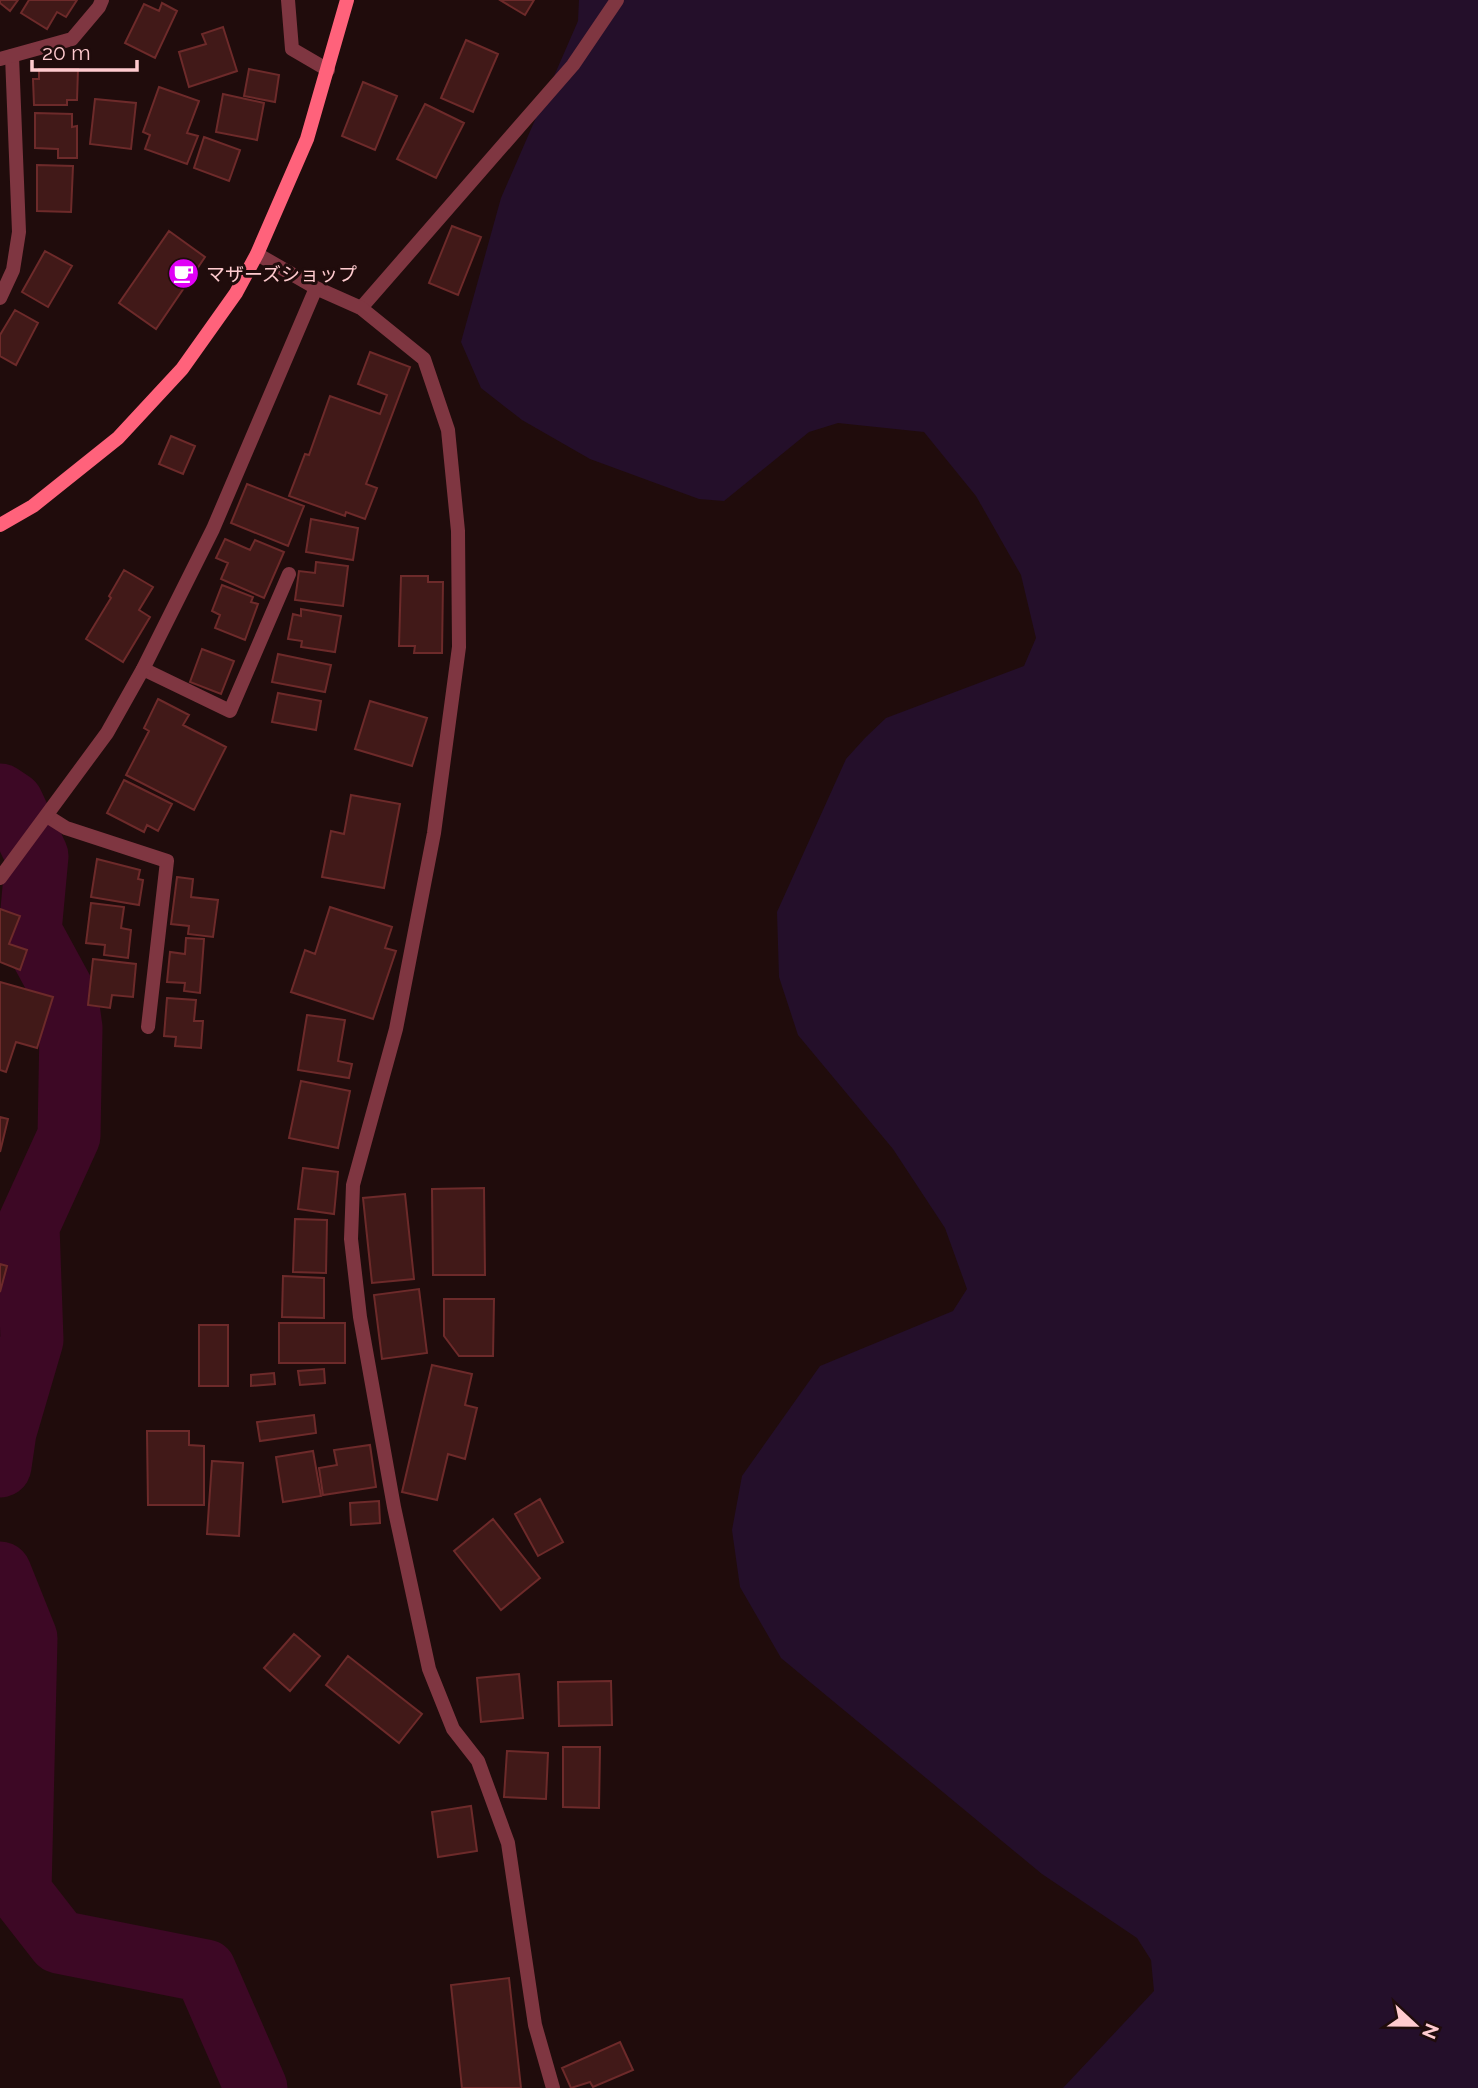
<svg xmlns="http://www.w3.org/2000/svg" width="1478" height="2088" font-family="Raleway,'Noto Sans JP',sans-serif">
  <rect width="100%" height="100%" fill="#200c0c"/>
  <path fill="#240f2a" d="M 579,0 L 1478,0 L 1478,2088 L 1063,2088 L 1154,1991 L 1151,1960 L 1137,1938 L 1042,1874 L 781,1658 L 740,1587 L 732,1530 L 742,1476 L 820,1366 L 953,1311 L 967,1289 L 945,1228 L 893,1149 L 798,1035 L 779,977 L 777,912 L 846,759 L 865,738 L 886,718 L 1024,666 L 1036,638 L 1021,575 L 976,496 L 924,432 L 838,423 L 809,432 L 724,501 L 699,499 L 590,459 L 522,420 L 481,388 L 461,342 L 501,198 L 578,21 Z"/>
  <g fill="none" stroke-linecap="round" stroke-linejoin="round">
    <path stroke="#3d0825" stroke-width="63" d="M 0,795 L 12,803 L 37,856 L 30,931 L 67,999 L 71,1028 L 69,1136 L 28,1226 L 32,1340 L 5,1432 L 0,1466
      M 0,1573 L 26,1638 L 20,1892 L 59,1942 L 205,1971 L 256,2088"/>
  </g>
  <path fill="#411918" stroke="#6d2a2a" stroke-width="2" d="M 0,0 L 18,0 L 10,11 L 0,3 Z
    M 29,0 L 77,0 L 66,17 L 57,12 L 47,29 L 21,13 Z
    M 500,0 L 534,0 L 525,15 Z
    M 162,3 L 177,11 L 155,58 L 125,43 L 144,4 L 159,11 Z
    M 223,27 L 237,71 L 189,87 L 179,52 L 206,44 L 202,34 Z
    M 466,40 L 498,54 L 473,112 L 441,98 Z
    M 39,69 L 78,69 L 77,100 L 67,100 L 67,105 L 34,105 L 33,79 L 39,79 Z
    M 249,69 L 279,75 L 275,102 L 244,96 Z
    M 363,82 L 397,96 L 375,150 L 342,136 Z
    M 159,87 L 199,101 L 187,133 L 198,136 L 187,164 L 145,149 L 150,135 L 143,132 Z
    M 223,94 L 264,103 L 257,140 L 216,132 Z
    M 95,99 L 136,103 L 131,149 L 90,144 Z
    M 425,104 L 464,123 L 436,178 L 397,159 Z
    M 35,113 L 72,114 L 72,127 L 77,126 L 77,158 L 58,158 L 58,149 L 35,148 Z
    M 204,137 L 240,150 L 229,181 L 194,168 Z
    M 37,165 L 73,166 L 71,212 L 37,211 Z
    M 452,226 L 481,237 L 458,295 L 429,283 Z
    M 169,231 L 205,257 L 156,329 L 119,303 Z
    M 45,251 L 72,266 L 48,307 L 22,292 Z
    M 15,310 L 38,323 L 16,365 L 0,356 L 0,335 Z
    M 370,352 L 410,367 L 366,484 L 377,488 L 365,519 L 346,512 L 345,516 L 289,496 L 305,454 L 309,455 L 330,396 L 380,414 L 387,395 L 358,384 Z
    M 171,436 L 195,446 L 183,474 L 159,464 Z
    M 247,484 L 304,506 L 288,546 L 231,523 Z
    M 311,519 L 358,528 L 353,560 L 306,552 Z
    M 225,539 L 250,550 L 255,540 L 284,552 L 264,598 L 221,579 L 228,563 L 216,558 Z
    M 316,562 L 348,566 L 343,606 L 295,600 L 299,571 L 315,573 Z
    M 124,570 L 153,587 L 139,610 L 150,617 L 123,662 L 86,639 L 111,598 L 109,596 Z
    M 401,576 L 428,576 L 428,582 L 443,582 L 442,653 L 414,653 L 415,646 L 399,646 Z
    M 222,585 L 253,597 L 251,602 L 258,604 L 245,640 L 215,628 L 220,615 L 212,611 Z
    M 301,609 L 341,616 L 335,652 L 301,647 L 302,641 L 288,639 L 293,614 L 301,616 Z
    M 202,649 L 234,661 L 221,694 L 190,682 Z
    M 278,654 L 331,665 L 325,692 L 272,682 Z
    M 278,693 L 321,701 L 316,730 L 272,722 Z
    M 158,699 L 189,715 L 183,725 L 226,747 L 194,810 L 126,775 L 149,731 L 144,728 Z
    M 370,701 L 427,718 L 412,766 L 355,749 Z
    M 124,780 L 172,804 L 158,831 L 147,825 L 144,832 L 107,813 Z
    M 351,795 L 400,804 L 384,888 L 322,877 L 331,831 L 344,834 Z
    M 97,859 L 140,870 L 138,879 L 143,880 L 139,905 L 91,897 Z
    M 177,877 L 193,879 L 191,897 L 218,900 L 213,937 L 188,934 L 189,926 L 171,924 Z
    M 91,903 L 124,907 L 121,928 L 131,930 L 128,958 L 104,955 L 105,945 L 86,943 Z
    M 330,907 L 392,927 L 385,948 L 396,951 L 373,1019 L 291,992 L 305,950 L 315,954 Z
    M 0,909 L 20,916 L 9,944 L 27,950 L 20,970 L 0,962 Z
    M 186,938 L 204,939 L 200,993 L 184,991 L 185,983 L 167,982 L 170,952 L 185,954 Z
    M 93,959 L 136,964 L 133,997 L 112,995 L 110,1008 L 88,1005 Z
    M 0,982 L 53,997 L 37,1048 L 16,1042 L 6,1072 L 0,1070 Z
    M 167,998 L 196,1000 L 194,1021 L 203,1021 L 201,1048 L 175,1046 L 176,1037 L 164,1036 Z
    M 307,1015 L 345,1020 L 338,1061 L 352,1064 L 349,1078 L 298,1070 Z
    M 301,1081 L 350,1091 L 338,1148 L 289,1138 Z
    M 0,1117 L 8,1119 L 0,1152 Z
    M 303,1168 L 338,1172 L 334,1214 L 298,1209 Z
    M 484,1188 L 485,1275 L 433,1275 L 432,1189 Z
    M 405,1194 L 414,1279 L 372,1283 L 363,1198 Z
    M 295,1219 L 327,1220 L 326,1273 L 293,1272 Z
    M 0,1264 L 7,1266 L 0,1292 Z
    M 283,1276 L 324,1278 L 324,1318 L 282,1317 Z
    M 419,1289 L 427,1353 L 382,1359 L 374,1295 Z
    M 444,1299 L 494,1299 L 493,1356 L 459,1356 L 444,1336 Z
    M 279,1323 L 345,1323 L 345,1363 L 279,1363 Z
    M 199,1325 L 228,1325 L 228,1386 L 199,1386 Z
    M 432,1365 L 472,1374 L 465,1405 L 477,1408 L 465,1459 L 448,1454 L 437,1500 L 402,1492 Z
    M 324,1369 L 325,1383 L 300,1385 L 298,1371 Z
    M 274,1373 L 275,1384 L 251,1386 L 251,1375 Z
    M 314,1415 L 316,1433 L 260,1441 L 257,1422 Z
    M 147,1431 L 189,1431 L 189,1445 L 204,1446 L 204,1505 L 148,1505 Z
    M 370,1445 L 376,1487 L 323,1495 L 319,1468 L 337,1465 L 334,1450 Z
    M 313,1451 L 321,1496 L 283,1502 L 276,1457 Z
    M 212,1461 L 243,1463 L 239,1536 L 207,1534 Z
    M 540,1499 L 563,1542 L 538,1556 L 515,1514 Z
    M 379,1501 L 380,1523 L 351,1525 L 350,1503 Z
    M 493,1519 L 540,1578 L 501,1610 L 454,1551 Z
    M 294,1634 L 320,1656 L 290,1691 L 264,1668 Z
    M 348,1656 L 422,1714 L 399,1743 L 326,1685 Z
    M 519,1674 L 523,1718 L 481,1722 L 477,1678 Z
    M 611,1681 L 612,1725 L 559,1726 L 558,1682 Z
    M 563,1747 L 600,1747 L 599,1808 L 563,1807 Z
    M 507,1751 L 548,1753 L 546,1799 L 504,1797 Z
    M 471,1806 L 477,1851 L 438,1857 L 432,1812 Z
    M 509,1978 L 521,2088 L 462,2088 L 451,1985 Z
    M 620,2042 L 633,2070 L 593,2087 L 590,2082 L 571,2088 L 562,2068 Z"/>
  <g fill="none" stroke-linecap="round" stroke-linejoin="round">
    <path stroke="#7f3641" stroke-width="14" d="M 0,298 L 13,270 L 19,232 L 12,56
      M 361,308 L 573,65 L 617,0
      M 143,669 L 230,711 L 289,574
      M 47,816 L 66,828 L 167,861 L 148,1027"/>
    <path stroke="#7f3641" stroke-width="14" d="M 288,0 L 292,49 L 328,70
      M 0,59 L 72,39 L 99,7 L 102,0
      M 257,254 L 316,288 L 361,308 L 424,359 L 448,430 L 458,531 L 459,647 L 434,833 L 396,1029 L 353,1185 L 351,1239 L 360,1317 L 394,1507 L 429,1669 L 453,1729 L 478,1761 L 508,1843 L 535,2025 L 553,2088
      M 0,878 L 107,733 L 143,669 L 213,529 L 316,288"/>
    <path stroke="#ff627b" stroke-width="14" d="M 0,525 L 33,506 L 118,438 L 182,369 L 236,293 L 257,254 L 307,139 L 347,0"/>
  </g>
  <defs>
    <symbol id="cafe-disc" viewBox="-11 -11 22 22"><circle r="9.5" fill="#e000f6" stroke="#200c0c"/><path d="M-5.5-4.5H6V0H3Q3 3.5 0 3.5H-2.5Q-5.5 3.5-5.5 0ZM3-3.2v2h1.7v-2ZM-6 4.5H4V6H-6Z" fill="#fff"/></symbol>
  </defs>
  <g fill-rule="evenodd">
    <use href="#cafe-disc" x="166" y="256" width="35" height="35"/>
  </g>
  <g text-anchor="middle" stroke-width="6" stroke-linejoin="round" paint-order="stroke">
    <g font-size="19" fill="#ffcbcf" stroke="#200c0c" text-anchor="start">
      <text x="206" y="281">マザーズショップ</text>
    </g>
  </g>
  <g transform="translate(1415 2025) rotate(112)" stroke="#200c0c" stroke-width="5" paint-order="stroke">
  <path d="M0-5L12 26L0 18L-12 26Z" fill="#ffcbcf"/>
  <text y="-10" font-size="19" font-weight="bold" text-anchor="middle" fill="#ffcbcf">N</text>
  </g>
  <path d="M32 60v10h105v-10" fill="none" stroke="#ffcbcf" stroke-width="3.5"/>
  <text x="42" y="60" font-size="21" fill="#ffcbcf" stroke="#200c0c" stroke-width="5" paint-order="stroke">20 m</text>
</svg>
